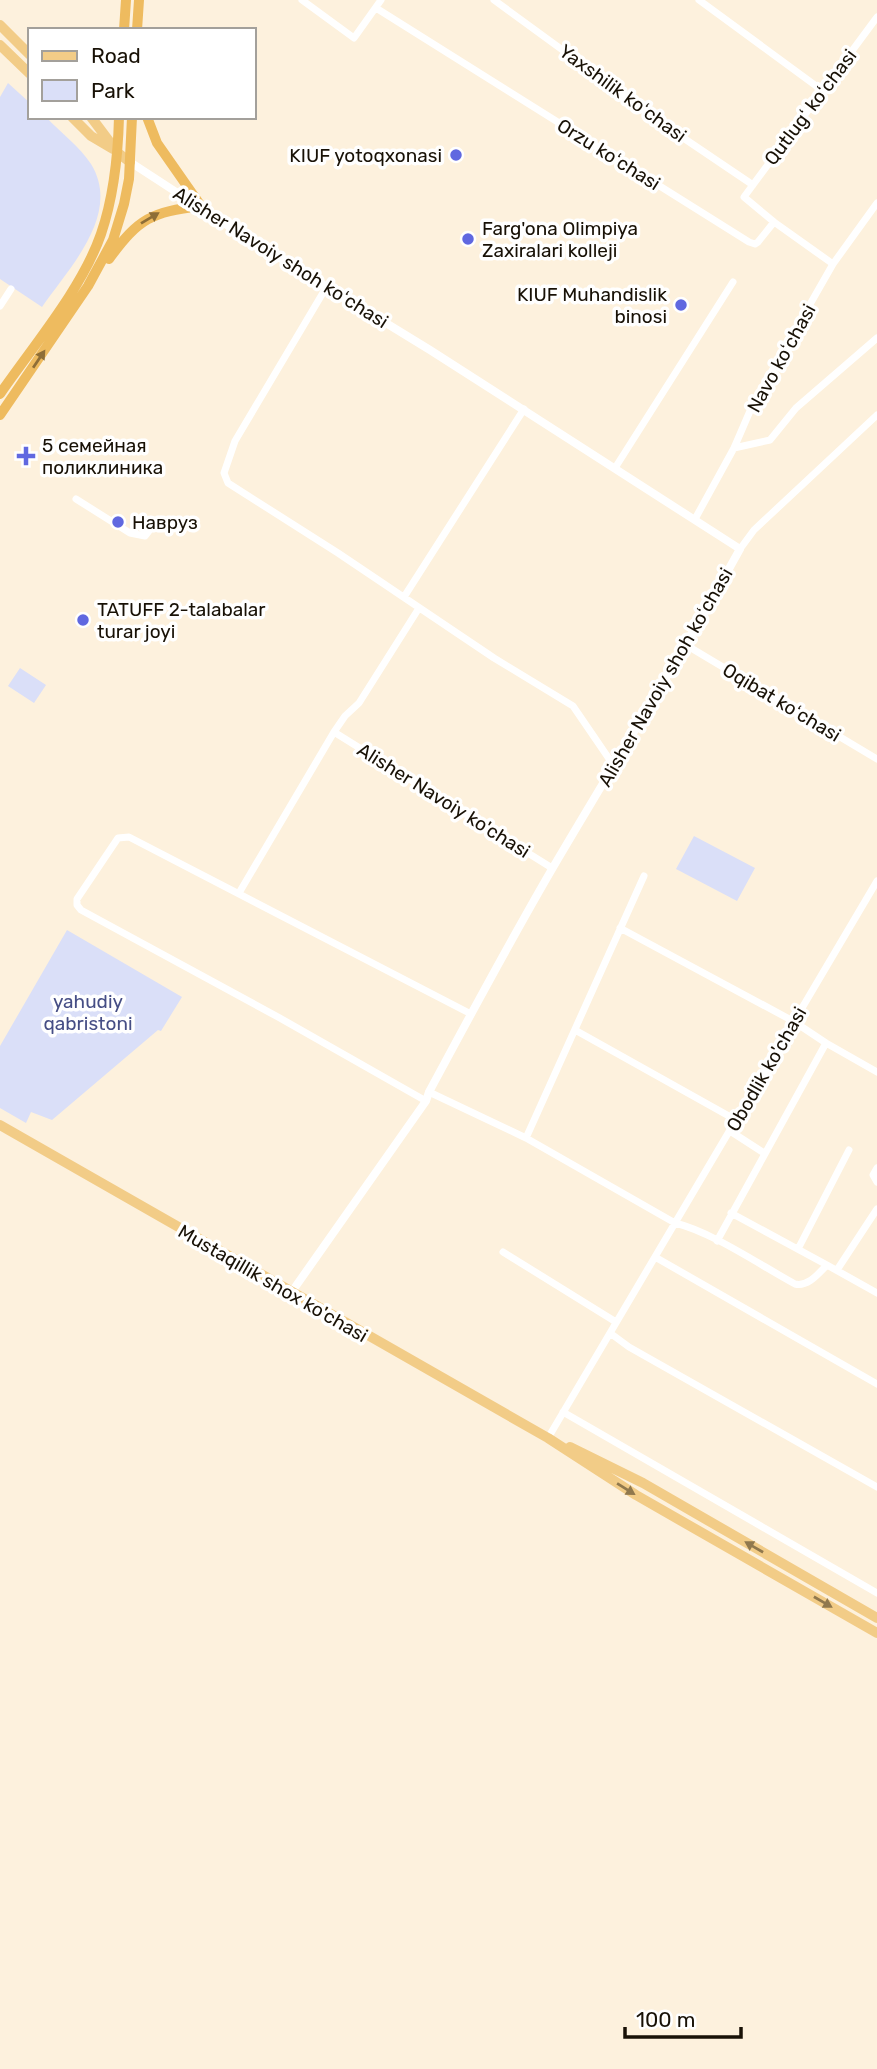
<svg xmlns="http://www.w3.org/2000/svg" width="877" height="2069" font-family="Rubik,sans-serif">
  <rect width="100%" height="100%" fill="#fdf1dd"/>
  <path fill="#dadff8" d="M 8,83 L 30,103 L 30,117 L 46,117 C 60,132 80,147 91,164 C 122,214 69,268 42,307 L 0,279 L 0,97 Z
    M 20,668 L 46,685 L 34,703 L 8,686 Z
    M 694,836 L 755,868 L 737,901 L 676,869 Z
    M 67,930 L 182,997 L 161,1031 L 158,1030 L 52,1120 L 31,1112 L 26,1123 L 0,1108 L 0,1046 Z"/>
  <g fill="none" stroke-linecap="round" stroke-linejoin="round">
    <path stroke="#fff" stroke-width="7" d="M 302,0 L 354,38 L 381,0
      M 494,0 L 679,135 L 753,185
      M 699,0 L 823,91
      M 376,8 L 749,242 L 755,244 L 758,242 L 774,222 L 833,264
      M 774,222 L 744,197 L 877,17
      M 327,286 L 235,441 L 224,473 L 228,483 L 338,553 L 494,658 L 573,706 L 614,766
      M 0,306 L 11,289
      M 734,448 L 770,440 L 796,408 L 877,338
      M 615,468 L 733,282
      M 76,499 L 130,533 L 145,536 L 155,523
      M 695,519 L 734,448 L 753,404 L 833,264 L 877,203
      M 740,549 L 754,530 L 877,415
      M 404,597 L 524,409
      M 686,645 L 877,759
      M 334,732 L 552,868
      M 239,893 L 334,732 L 345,716 L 359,703 L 419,608
      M 620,928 L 793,1021 L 826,1043 L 877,1072
      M 575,1030 L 736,1120
      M 429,1092 L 526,1138 L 675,1223 C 712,1232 760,1265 795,1284 C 808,1287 818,1274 827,1265 L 877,1293
      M 426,1101 L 278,1017 L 81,910 L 77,905 L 77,899 L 118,838 L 129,837 L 471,1014
      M 730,1131 L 764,1153
      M 526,1138 L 644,876
      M 877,1168 L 873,1175 L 877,1182
      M 731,1213 L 827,1265
      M 717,1241 L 826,1043
      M 798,1249 L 849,1150
      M 503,1252 L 616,1322
      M 655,1257 L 877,1384
      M 837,1270 L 877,1209
      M 610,1333 L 629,1347 L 877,1487
      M 563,1412 L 877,1593
      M 548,1438 L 877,881"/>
    <path stroke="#fff" stroke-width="8" d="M 130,162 L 239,233 L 430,350 L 740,549 C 681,656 617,759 555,864 C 511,939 470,1016 429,1092 L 426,1101 L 291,1293"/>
    <path stroke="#f2cc87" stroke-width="10" d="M 0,25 L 30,55
      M 0,45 L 30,74
      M 72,117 L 91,136 L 113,149
      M 91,117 L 118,153 L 130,162
      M 0,1125 L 548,1438 L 636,1495 L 877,1633
      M 570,1447 L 643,1483 L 877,1618"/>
    <path stroke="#eebb5f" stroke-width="10" d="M 124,30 L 126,0
      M 137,30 L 139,0
      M 147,117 L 157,143 L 201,206
      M 109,259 C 139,218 151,212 201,206
      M 0,394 C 33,346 82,289 101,234 C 114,196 118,157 119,117
      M 0,415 L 88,286 L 113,240 L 124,204 L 129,179 L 132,117"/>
  </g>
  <defs><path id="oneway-solid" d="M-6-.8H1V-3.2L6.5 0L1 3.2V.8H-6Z" transform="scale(1.75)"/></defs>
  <g fill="#8e6e37">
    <use href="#oneway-solid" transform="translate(150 218) rotate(-31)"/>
    <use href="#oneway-solid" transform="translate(39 359) rotate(-56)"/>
  </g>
  <g fill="#90784d">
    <use href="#oneway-solid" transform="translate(626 1489) rotate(32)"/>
    <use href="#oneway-solid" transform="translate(754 1547) rotate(-150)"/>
    <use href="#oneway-solid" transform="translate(823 1602) rotate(30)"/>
  </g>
  <g fill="#6068e0" stroke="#fff" stroke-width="2.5">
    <circle cx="456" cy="155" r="7"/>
    <circle cx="468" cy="239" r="7"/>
    <circle cx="681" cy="305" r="7"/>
    <path d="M22.5 445.5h7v7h7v7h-7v7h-7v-7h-7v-7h7z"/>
    <circle cx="118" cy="522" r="7"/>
    <circle cx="83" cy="620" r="7"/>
  </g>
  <g text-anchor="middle" stroke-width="7" stroke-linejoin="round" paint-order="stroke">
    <g font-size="19" fill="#181106" stroke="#fff">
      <text transform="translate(623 93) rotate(36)" y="7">Yaxshilik koʻchasi</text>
      <text transform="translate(810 107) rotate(-53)" y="7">Qutlugʻ koʻchasi</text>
      <text transform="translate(609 154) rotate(32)" y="7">Orzu koʻchasi</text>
      <text transform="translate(281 257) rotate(32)" y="7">Alisher Navoiy shoh koʻchasi</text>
      <text transform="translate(781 358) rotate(-61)" y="7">Navo koʻchasi</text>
      <text transform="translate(665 677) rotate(-60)" y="7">Alisher Navoiy shoh koʻchasi</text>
      <text transform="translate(782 702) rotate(31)" y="7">Oqibat koʻchasi</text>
      <text transform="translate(444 800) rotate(32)" y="7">Alisher Navoiy ko'chasi</text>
      <text transform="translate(766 1069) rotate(-60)" y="7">Obodlik ko'chasi</text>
      <text transform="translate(273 1283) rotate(30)" y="7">Mustaqillik shox ko'chasi</text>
    </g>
    <g font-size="19" fill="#181106" stroke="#fff" text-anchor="start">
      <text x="442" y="162" text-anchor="end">KIUF yotoqxonasi</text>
      <text x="482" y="235">Farg'ona Olimpiya<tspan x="482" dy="22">Zaxiralari kolleji</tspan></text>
      <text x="667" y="301" text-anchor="end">KIUF Muhandislik<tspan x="667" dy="22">binosi</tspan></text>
      <text x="42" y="452">5 семейная<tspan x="42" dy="22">поликлиника</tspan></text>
      <text x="132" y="529">Навруз</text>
      <text x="97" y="616">TATUFF 2-talabalar<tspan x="97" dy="22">turar joyi</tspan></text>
    </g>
    <g font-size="19" fill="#464e85" stroke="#fff">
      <text x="88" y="1008">yahudiy<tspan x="88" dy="22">qabristoni</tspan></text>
    </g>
  </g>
  <rect x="28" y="28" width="228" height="91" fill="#ffffff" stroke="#a3a09b" stroke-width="2"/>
  <rect x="42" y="51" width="35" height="10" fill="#f2cc87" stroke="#a3a09b" stroke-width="2"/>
  <text x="91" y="63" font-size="21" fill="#181106">Road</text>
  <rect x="42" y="80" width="35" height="21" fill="#dadff8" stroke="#a3a09b" stroke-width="2"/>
  <text x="91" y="98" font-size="21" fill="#181106">Park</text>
  <path d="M625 2027v10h116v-10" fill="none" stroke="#181106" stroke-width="3.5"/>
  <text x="636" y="2027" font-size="21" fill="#181106" stroke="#ffffff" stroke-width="5" paint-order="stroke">100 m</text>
</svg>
